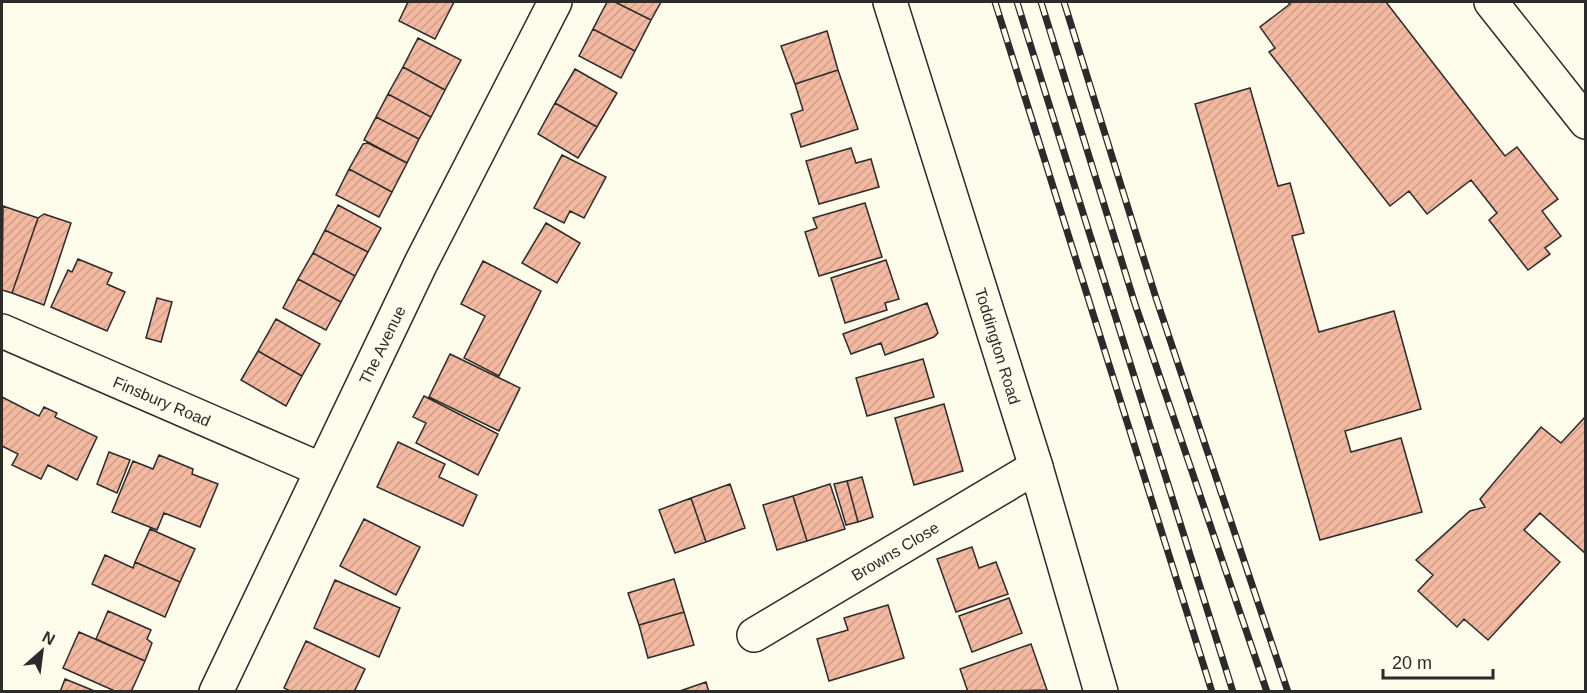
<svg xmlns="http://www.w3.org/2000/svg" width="1587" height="693" font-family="Arial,sans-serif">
  <defs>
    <pattern id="building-hatch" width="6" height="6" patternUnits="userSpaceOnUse" patternTransform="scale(1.5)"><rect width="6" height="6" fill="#f2b8a0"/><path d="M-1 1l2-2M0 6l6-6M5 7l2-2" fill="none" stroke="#d09e8a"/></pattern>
  </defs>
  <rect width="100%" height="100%" fill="#fdfbea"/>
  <path fill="url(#building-hatch)" stroke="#2b2b2b" stroke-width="1.5" d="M 408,2 L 454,2 L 435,39 L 399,21 Z
    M 607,2 L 615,2 L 651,20 L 635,51 L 593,29 Z
    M 615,2 L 661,2 L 651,20 Z
    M 1287,2 L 1386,2 L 1505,156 L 1517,147 L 1558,199 L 1542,211 L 1561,236 L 1545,248 L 1550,254 L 1528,270 L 1489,220 L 1497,213 L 1471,180 L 1427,214 L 1409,191 L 1390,206 L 1269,52 L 1275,48 L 1260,27 L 1290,4 Z
    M 593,29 L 635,51 L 621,78 L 579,56 Z
    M 827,31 L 838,70 L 795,84 L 781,46 Z
    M 418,38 L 461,60 L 445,90 L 403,67 Z
    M 403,67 L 445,90 L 431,117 L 388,94 Z
    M 575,69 L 617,93 L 597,127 L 555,103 Z
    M 838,70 L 858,129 L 801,147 L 791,114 L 803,110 L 795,84 Z
    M 1250,88 L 1278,186 L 1290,183 L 1304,233 L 1292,236 L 1319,332 L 1394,311 L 1421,409 L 1345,431 L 1351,452 L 1401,438 L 1422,512 L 1320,540 L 1195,104 Z
    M 388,94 L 431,117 L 419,139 L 376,117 Z
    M 555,103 L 597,127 L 578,158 L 538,134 Z
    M 376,117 L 419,139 L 407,163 L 364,140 Z
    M 368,143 L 407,163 L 392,192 L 349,169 L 363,144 Z
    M 851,148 L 856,163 L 871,159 L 879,187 L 819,204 L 806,161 Z
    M 562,155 L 606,177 L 584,218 L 570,211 L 564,223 L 534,208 Z
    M 349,169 L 392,192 L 379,217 L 336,195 Z
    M 865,203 L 882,257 L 819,276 L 805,232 L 817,228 L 813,218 Z
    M 338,205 L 381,228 L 368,252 L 325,230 Z
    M 3,206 L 38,218 L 12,293 L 2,290 Z
    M 44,214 L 71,223 L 44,305 L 12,293 L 38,218 Z
    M 546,223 L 580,243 L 557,283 L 522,263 Z
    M 325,230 L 368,252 L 355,276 L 313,253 Z
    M 313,253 L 355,276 L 341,302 L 298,279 Z
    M 78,259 L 112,273 L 107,284 L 125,292 L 107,331 L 51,307 L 68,270 L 72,272 Z
    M 886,260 L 899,299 L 885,303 L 887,310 L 845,323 L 831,278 Z
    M 483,261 L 541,291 L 499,376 L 464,358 L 485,316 L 461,304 Z
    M 298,279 L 341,302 L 326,330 L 283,308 Z
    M 157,298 L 172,302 L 161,342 L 146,338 Z
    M 927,303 L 938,333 L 934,337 L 885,355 L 881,343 L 851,354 L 843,334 Z
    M 276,319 L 320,344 L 302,376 L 258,351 Z
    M 258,351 L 302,376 L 286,406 L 241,380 Z
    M 450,354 L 520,388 L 499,431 L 429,397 Z
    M 923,359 L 934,397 L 867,416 L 856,378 Z
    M 424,396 L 498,434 L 478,475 L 416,443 L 426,423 L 413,417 Z
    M 2,397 L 39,416 L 44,407 L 57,413 L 55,417 L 97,437 L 77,480 L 48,465 L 41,479 L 12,465 L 18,454 L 2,446 Z
    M 944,404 L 963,471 L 914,485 L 895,418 Z
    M 1586,416 L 1586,554 L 1540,513 L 1524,530 L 1560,562 L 1488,640 L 1464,619 L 1457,627 L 1418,591 L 1433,575 L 1416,560 L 1470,511 L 1485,507 L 1480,499 L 1541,427 L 1561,443 Z
    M 398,442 L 445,464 L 439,477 L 477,495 L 463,526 L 377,487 Z
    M 109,452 L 130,460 L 117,493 L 97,484 Z
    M 159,455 L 193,469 L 192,474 L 218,484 L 200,527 L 164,513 L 157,530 L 112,512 L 133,461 L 153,469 Z
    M 862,477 L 873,517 L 858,522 L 847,481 Z
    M 847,481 L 858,522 L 846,525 L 834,484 Z
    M 730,484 L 745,528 L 706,542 L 691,498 Z
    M 830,484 L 845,529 L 807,541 L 793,496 Z
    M 793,496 L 807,541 L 777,550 L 763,505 Z
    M 691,498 L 706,542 L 675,553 L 659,510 Z
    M 364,519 L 420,547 L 396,595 L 340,566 Z
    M 150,529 L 195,549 L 180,582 L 135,562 Z
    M 972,547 L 979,568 L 996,562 L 1008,594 L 956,612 L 937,559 Z
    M 105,555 L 133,568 L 135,562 L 180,582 L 165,617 L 92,584 Z
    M 674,579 L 684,612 L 639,625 L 628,593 Z
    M 335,580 L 400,608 L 379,657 L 314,628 Z
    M 1009,598 L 1022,633 L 972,652 L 959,616 Z
    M 888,605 L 904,658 L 829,681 L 817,639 L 848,630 L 844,618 Z
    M 108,611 L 151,630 L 147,639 L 152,643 L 145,661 L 96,639 Z
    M 684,612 L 694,645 L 648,658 L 639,625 Z
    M 79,632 L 145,661 L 131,692 L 117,692 L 63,668 Z
    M 306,641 L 365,669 L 354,692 L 292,692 L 284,688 Z
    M 1031,644 L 1047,690 L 968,692 L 960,669 Z
    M 65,679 L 97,692 L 60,692 Z
    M 706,682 L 709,692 L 677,692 Z"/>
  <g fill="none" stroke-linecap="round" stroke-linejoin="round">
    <defs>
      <path id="minor" d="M 1491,2 L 1586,122
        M 2,331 L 322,470
        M 754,635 L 1036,467
        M 216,692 L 421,263 L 555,2"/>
      <path id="major" d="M 890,2 L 1036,467 L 1101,692"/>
    </defs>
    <use href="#minor" stroke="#2b2b2b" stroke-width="36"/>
    <use href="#major" stroke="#2b2b2b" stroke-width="36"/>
    <use href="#minor" stroke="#fdfbea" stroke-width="33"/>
    <use href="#major" stroke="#fdfbea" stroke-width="33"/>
    <defs>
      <path id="rail" d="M 995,2 L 1212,692
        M 1017,2 L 1233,692
        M 1041,2 L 1135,304 L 1267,692
        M 1064,2 L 1156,298 L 1288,692"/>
    </defs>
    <use href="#rail" stroke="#2b2b2b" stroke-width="7"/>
    <use href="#rail" stroke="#fdfbea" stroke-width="4.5" stroke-dasharray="14" stroke-linecap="butt"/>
  </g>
  <g text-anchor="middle" stroke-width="4.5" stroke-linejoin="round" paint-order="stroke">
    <g font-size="16" fill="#2b2b2b" stroke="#fdfbea">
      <text transform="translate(382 345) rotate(-64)" y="6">The Avenue</text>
      <text transform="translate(998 346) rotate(73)" y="6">Toddington Road</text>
      <text transform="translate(162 401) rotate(23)" y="6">Finsbury Road</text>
      <text transform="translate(895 551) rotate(-31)" y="6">Browns Close</text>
    </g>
  </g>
  <rect width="1587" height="693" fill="none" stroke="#2b2b2b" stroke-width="6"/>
  <g transform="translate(42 651) rotate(28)" stroke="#fdfbea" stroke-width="4.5" paint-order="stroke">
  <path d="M0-4.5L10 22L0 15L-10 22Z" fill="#2b2b2b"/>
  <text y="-9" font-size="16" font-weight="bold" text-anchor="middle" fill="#2b2b2b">N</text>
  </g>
  <path d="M1383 669v9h110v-9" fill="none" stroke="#2b2b2b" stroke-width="3"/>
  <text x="1392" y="669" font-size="18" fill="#2b2b2b" stroke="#fdfbea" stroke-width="4.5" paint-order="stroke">20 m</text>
</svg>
